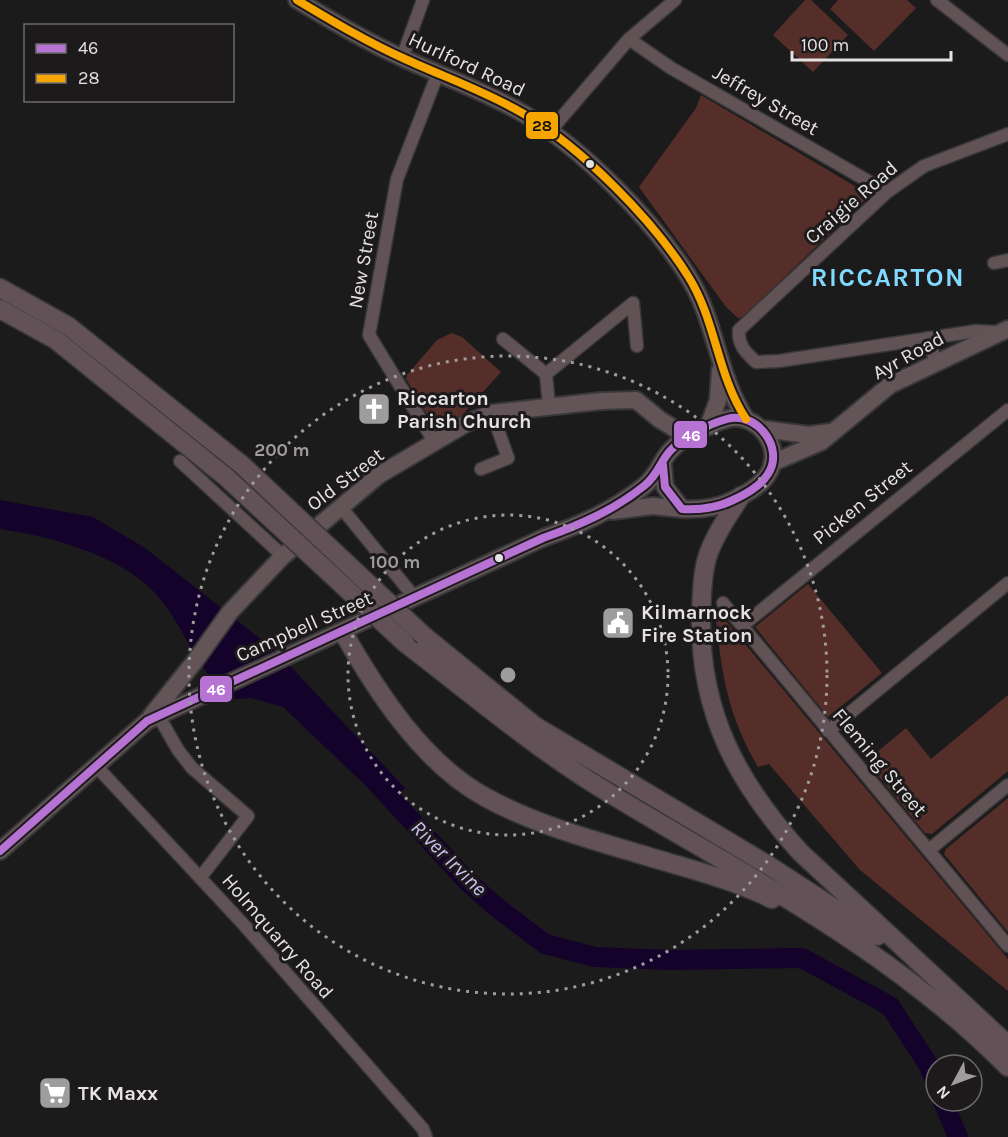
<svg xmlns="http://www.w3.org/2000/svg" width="1008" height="1137" font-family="Karla,sans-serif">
  <rect width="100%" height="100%" fill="#1c1b1c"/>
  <path fill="#552e29" d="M 805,0 L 811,0 L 848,35 L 813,72 L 773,35 Z
    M 838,0 L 907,0 L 916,8 L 874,51 L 830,9 Z
    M 701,95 L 870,195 L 743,317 L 738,318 L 726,307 L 639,187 L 696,108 Z
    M 452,333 L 462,337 L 501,372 L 453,425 C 430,433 417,395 406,379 L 407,375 L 437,340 Z
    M 808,584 L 882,673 L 828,717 L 755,627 Z
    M 715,608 L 1008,959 L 1008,991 L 860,870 L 769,764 L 758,767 C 726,712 721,670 715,608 Z
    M 1008,695 L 1008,771 L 932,834 L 925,833 L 866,761 L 906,728 L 931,759 Z
    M 1008,798 L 1008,932 L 944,854 L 946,849 Z"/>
  <path fill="#14022b" d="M 0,500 L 93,517 L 145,548 L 276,651 L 405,788 L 386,805 L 283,707 L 251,698 L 235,699 C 228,689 215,684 208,674 C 188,648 177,616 155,593 C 120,555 49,536 0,529 Z"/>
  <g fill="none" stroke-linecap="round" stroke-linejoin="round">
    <path stroke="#14022b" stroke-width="20" d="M 374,780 L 467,881 L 495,906 L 545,944 L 595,957 L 670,960 L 802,958 L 890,1006 L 928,1064 L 936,1083
      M 943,1101 L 958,1137"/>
    <defs>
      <path id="street" d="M 937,0 L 1008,55
        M 629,39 L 671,68 L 887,192
        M 402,58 L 423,0
        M 550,131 L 629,39 L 675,0
        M 994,263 L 1008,260
        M 998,332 L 976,331 L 779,361 L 756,362 C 745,352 738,345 739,330 L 887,192 L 924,166 L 1008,134
        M 927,338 L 936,361
        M 503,339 L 546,374
        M 549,406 L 546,374 L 633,303 L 637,346
        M 435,443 L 369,335 L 397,179 L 438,73
        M 180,461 L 283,556
        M 481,469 L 508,458 L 492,413
        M 340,506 L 415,598
        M 723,603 L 1008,946
        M 742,626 L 1008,410
        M 158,715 L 178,750 L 192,768 L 248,816 L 200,878
        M 828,731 L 1008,583
        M 96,766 L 245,926 L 423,1129 L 426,1137
        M 929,850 L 1008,785"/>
      <path id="secondary" d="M 297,0 C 332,21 367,42 405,59 C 444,77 487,92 524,114 C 582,148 653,220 688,276 C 716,320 717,375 746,419
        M 708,427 L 718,400 L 720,370
        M 763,429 L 809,435 L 830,432
        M 772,463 L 821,442 L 890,385 L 1008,329
        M 612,511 L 653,506 L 682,509
        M 151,716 L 195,661 L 230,612 L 283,556 L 379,475 L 467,423 L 492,413 L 601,401 L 636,400 L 659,419 L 688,437
        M 0,851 L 147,721 L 543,538 C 580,525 614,510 644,486 C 659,474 660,461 671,450 C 684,436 709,424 727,419 C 757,411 785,448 768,474 C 760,487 744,495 731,501 C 716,508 699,510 682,509 L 665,487 L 663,465"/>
      <path id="primary" d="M 0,288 L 68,326 L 242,465
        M 0,309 L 56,340 L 226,477
        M 741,496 C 729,514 717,532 709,552 C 702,571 702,594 701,615 C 699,712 737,782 800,852 L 1008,1045
        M 343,632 C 377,692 423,763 485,797 C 534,824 589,839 643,855 C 686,868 732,879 772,899
        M 424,636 L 535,726 L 771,867 L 877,936
        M 405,643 C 472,694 537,750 609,793 C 751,879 890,948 1008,1067"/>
    </defs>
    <use href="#street" stroke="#383738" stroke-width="15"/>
    <use href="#secondary" stroke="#383738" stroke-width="20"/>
    <use href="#primary" stroke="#383738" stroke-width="21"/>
    <use href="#street" stroke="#615256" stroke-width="12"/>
    <use href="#secondary" stroke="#635458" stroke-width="16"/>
    <use href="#primary" stroke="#625257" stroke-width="18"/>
    <defs>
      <path id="primary-bridge" d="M 242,465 L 424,636
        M 226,477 L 405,643"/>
    </defs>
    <use href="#primary-bridge" stroke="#383738" stroke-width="21" stroke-linecap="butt"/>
    <use href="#primary-bridge" stroke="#625257" stroke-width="18"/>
    <defs>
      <path id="bus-1" d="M 0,851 L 147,721 L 543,538 C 580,525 614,510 644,486 C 659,474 660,461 671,450 C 684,436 709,424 727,419 C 757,411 785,448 768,474 C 760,487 744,495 731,501 C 716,508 699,510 682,509 L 665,487 L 663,465"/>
      <path id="bus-2" d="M 297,0 C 332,21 367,42 405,59 C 444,77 487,92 524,114 C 582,148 653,220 688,276 C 716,320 717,375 746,419"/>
    </defs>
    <use href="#bus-1" stroke="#1d1a1c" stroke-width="12"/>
    <use href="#bus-2" stroke="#1d1a1c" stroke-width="12"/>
    <use href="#bus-1" stroke="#b673d3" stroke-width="8"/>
    <use href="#bus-2" stroke="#f7a600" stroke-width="8"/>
  </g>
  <g fill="none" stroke="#9e9c9d" stroke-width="3" stroke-dasharray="3 6">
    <circle cx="508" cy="675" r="160"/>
    <circle cx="508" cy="675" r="319"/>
  </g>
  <defs>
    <symbol id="church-square" viewBox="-11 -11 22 22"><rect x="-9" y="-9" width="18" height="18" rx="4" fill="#9e9c9d" stroke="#1d1a1c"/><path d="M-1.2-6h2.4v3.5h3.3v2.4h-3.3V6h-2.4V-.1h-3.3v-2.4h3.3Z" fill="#fff"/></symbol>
    <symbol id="civic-square" viewBox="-11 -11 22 22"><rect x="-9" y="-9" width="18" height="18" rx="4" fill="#9e9c9d" stroke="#1d1a1c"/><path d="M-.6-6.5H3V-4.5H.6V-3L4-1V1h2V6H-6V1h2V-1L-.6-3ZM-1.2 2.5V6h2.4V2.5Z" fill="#fff"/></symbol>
    <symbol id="supermarket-square" viewBox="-11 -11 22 22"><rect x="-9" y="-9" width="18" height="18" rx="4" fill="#9e9c9d" stroke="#1d1a1c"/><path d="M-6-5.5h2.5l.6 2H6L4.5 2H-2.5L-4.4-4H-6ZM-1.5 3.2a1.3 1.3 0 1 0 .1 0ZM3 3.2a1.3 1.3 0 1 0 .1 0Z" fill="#fff"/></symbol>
  </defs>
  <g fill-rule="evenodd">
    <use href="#church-square" x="355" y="390" width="38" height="38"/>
    <use href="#civic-square" x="599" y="604" width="38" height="38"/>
    <use href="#supermarket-square" x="36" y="1074" width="38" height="38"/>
  </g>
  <g fill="#e4e2e3" stroke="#1d1a1c" stroke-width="2">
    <circle cx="590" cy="164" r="5"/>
    <circle cx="499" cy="558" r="5"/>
  </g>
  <g text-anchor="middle" stroke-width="6" stroke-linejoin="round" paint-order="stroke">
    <g font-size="20" fill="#e4e2e3" stroke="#1d1a1c">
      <text transform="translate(467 64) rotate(25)" y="7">Hurlford Road</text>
      <text transform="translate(766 100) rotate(30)" y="7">Jeffrey Street</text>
      <text transform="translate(851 202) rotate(-41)" y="7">Craigie Road</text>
      <text transform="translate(363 260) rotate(-80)" y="7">New Street</text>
      <text transform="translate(908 355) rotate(-29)" y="7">Ayr Road</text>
      <text transform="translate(345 479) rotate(-37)" y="7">Old Street</text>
      <text transform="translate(862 502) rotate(-39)" y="7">Picken Street</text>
      <text transform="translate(304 626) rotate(-24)" y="7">Campbell Street</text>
      <text transform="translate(880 762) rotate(50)" y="7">Fleming Street</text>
      <text transform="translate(278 936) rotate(49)" y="7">Holmquarry Road</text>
    </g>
    <g font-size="20" font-weight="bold" fill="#e4e2e3" stroke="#1d1a1c" text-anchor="start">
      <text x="397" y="405">Riccarton<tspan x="397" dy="23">Parish Church</tspan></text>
      <text x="641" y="619">Kilmarnock<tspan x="641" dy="23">Fire Station</tspan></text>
      <text x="78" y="1100">TK Maxx</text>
    </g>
    <g font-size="21" font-style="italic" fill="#cdc1f3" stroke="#1d1a1c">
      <text transform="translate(449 858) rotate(45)" y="7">River Irvine</text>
    </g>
    <g font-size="26" font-weight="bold" letter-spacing="1.5" fill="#80d9fe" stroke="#1d1a1c">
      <text x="888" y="286">RICCARTON</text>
    </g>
  </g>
  <circle cx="508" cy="675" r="9" fill="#9e9c9d" stroke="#1d1a1c" stroke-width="3"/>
  <g font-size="18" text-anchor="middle" font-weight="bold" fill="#9e9c9d" stroke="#1d1a1c" stroke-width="6" stroke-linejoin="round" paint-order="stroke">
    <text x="282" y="456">200 m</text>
    <text x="395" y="568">100 m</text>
  </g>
  <g stroke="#1d1a1c" stroke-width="2">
    <rect x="525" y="111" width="34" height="29" rx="6" fill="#f7a600"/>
    <rect x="673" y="420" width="35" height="29" rx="6" fill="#b673d3"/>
    <rect x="199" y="675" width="34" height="28" rx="6" fill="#b673d3"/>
  </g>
  <g font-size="16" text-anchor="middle" font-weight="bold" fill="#fff">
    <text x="691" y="441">46</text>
    <text x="216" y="695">46</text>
  </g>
  <g font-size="16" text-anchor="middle" font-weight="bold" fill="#111">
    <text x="542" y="131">28</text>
  </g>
  <rect x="24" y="24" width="210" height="78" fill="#1d1a1c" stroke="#6d6a6c" stroke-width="1.5"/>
  <rect x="36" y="44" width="30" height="9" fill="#b673d3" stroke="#6d6a6c" stroke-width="1.5"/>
  <text x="78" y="54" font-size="18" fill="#e4e2e3">46</text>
  <rect x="36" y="74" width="30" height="9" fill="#f7a600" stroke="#6d6a6c" stroke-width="1.5"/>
  <text x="78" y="84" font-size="18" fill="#e4e2e3">28</text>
  <g transform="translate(954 1083) rotate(229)"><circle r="28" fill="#1d1a1c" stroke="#6d6a6c" stroke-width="1.5"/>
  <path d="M0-4.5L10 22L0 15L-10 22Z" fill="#9e9c9d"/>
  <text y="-9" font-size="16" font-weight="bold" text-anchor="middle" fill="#e4e2e3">N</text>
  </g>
  <path d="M792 51v9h159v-9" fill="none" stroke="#e4e2e3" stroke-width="3"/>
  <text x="801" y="51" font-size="18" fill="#e4e2e3" stroke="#1d1a1c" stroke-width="4.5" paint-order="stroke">100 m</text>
</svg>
